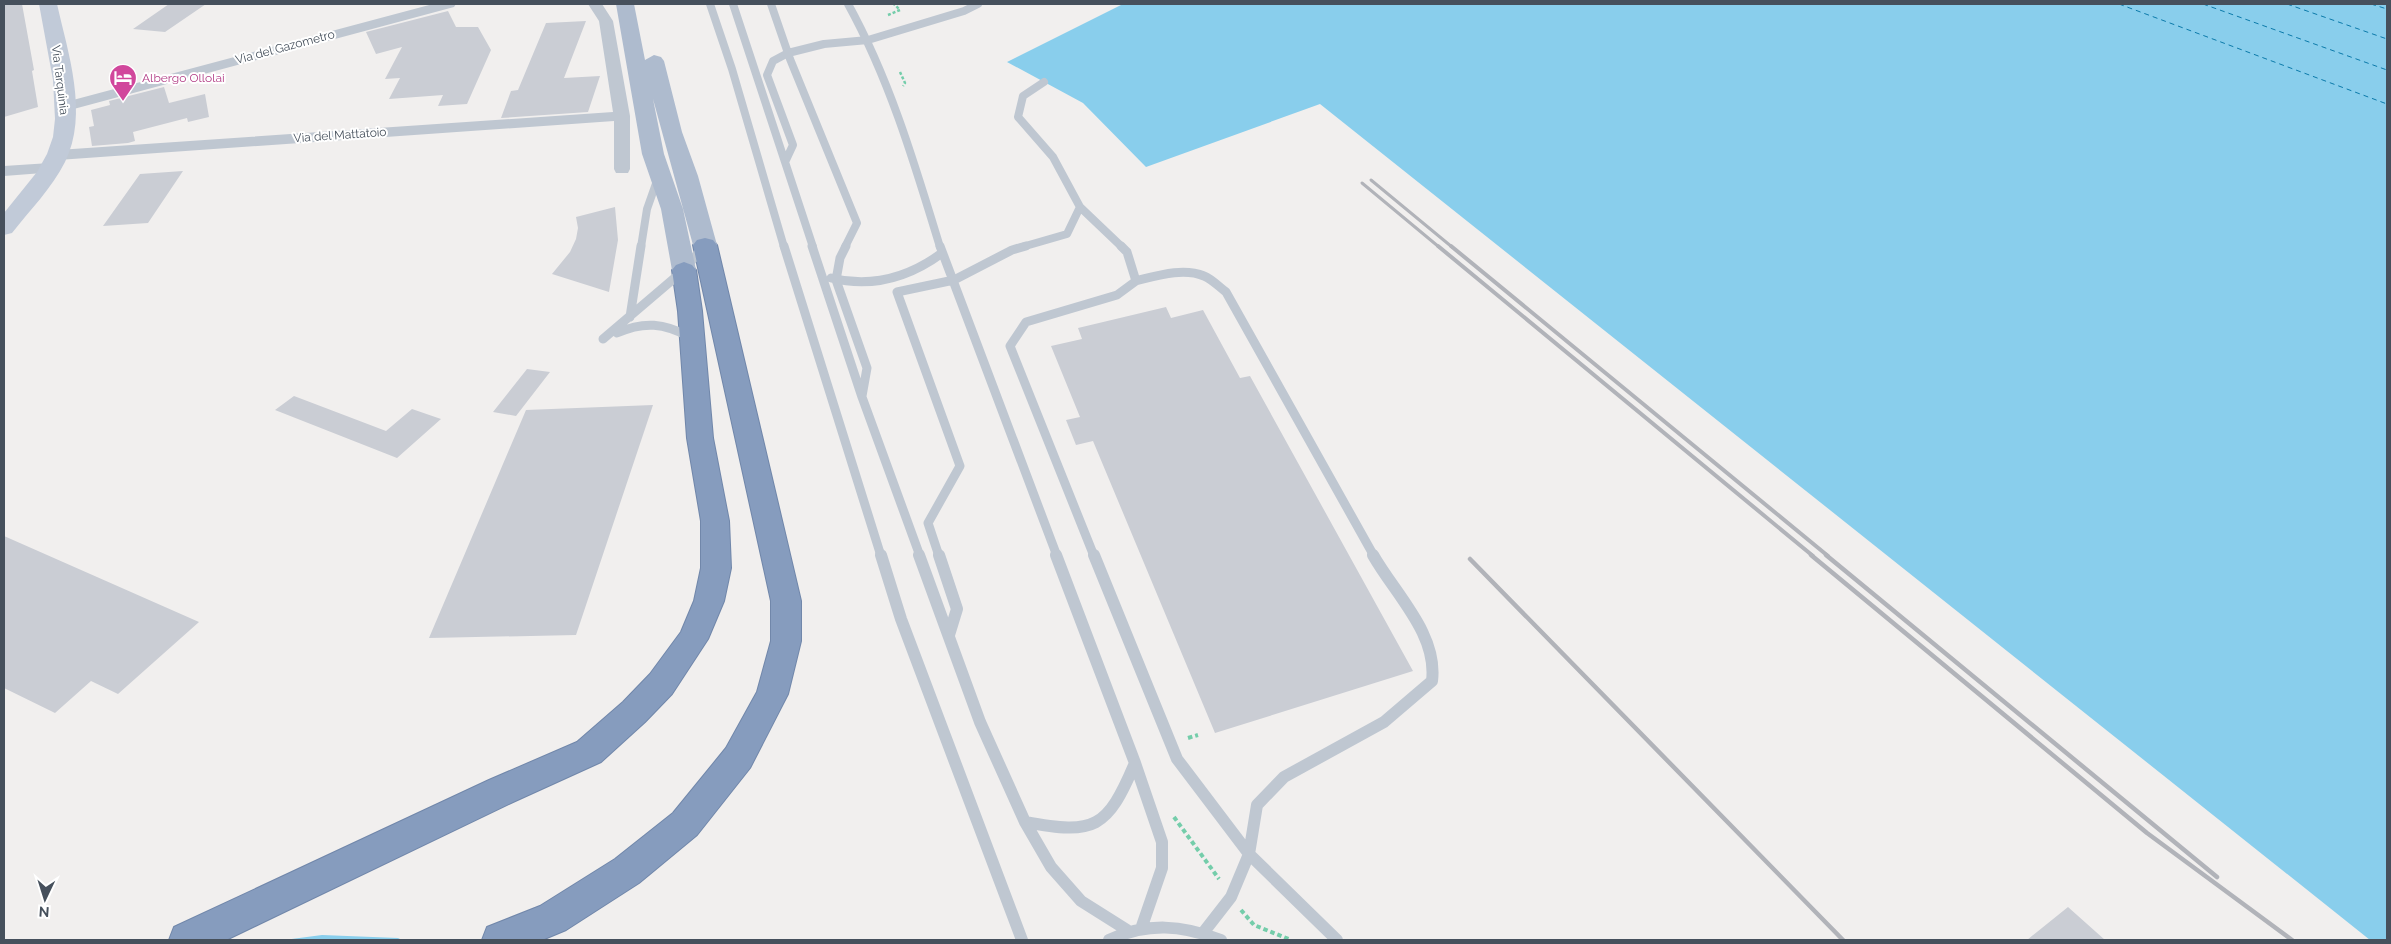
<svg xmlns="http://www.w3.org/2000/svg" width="2391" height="944" font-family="Raleway,sans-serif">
  <rect width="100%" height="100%" fill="#f1efee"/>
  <path fill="#89ceec" d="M 1123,4 L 2387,4 L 2387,940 L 2370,940 L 1320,104 L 1146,167 L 1083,103 L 1007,62 Z
    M 322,935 L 398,938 L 402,940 L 284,940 Z"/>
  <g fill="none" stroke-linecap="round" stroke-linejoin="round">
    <path stroke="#0b7aaa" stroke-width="1" stroke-dasharray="5 4" stroke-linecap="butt" d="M 2119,4 L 2387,104
      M 2203,4 L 2387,70
      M 2287,4 L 2387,39
      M 2371,4 L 2387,9"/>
  </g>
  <path fill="#cacdd4" d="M 4,4 L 22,4 L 34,70 L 32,71 L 38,107 L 4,117 Z
    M 169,4 L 206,4 L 165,32 L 133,29 Z
    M 448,11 L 456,27 L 478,27 L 491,50 L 467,104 L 438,106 L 443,95 L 389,99 L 400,78 L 385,79 L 402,47 L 376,54 L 366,32 Z
    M 586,21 L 564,78 L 600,76 L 588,112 L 501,118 L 511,91 L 518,90 L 546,23 Z
    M 164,87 L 169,103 L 205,94 L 209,117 L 188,122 L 187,118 L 133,132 L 135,141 L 128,143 L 92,146 L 89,127 L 94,126 L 91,110 L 110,105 L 109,101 Z
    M 183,171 L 148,223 L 103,226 L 140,174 Z
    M 615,207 L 618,240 L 609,292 L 552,274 L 570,252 L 576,239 L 578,228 L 576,217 Z
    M 1166,307 L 1171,318 L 1203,310 L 1240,378 L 1250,376 L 1413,671 L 1215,733 L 1093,441 L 1076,445 L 1066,420 L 1080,417 L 1051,346 L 1082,339 L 1078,328 Z
    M 527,369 L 550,372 L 516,416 L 493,412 Z
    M 294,396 L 386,431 L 412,409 L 441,419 L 397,458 L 275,410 Z
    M 653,405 L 576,635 L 429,638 L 526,410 Z
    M 4,536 L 199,622 L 118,694 L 91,681 L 55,713 L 4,688 Z
    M 2068,907 L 2105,940 L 2027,940 Z"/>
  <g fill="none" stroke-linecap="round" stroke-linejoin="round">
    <defs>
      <path id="highway" d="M 705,238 L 713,240 L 717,245 L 801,601 L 801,641 L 788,694 L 750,768 L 697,835 L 639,883 L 566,930 L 542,940 L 482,940 L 487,927 L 540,906 L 615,859 L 673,813 L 726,748 L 757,692 L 771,641 L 771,601 L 693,245 L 697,240 Z
        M 684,262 L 692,265 L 696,270 L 702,311 L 713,438 L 729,521 L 731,568 L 724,601 L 708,639 L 672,694 L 645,722 L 601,762 L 513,802 L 226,940 L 169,940 L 174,927 L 489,780 L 577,742 L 623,702 L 650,674 L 681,632 L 694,601 L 701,568 L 701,521 L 687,438 L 678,311 L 672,270 L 676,265 Z"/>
    </defs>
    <use href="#highway" stroke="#7187aa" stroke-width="2"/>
    <path stroke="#74cdaa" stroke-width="2.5" stroke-dasharray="3 2" stroke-linecap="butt" d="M 888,15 L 900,10 L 894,4
      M 900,72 L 905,83 L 903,86"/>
    <path stroke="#74cdaa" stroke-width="4" stroke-dasharray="4.5 3" stroke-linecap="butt" d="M 1188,738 L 1198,735
      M 1174,817 L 1219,879
      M 1241,910 L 1254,925 L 1291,940"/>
    <path stroke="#bfc7d1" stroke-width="8" d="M 710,4 L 732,69 L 784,247
      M 733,4 L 813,247
      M 771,4 L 790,59 L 857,223 L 845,247
      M 848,4 C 890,80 915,165 940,247
      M 1044,82 L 1023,96 L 1018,117 L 1053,157 L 1080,207 L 1122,247
      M 786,160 L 793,145 L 767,75 L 773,61 L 788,53 L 824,44 L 868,40 L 964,11 L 978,4
      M 641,247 L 647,209 L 659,175
      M 1022,247 L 1067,234 L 1080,207"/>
    <path stroke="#bfc7d1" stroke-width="9" d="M 784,246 L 881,556
      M 812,246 L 862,397 L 920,556
      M 846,246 L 840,258 L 836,280 L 867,368 L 862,396
      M 940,246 L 1057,556
      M 831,278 C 872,288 908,278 942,253
      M 1135,281 C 1156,276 1183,267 1204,276 C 1212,279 1219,287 1226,292 L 1374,556
      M 630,317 L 641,246
      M 617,333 C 644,321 664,323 690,337
      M 603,339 L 684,270 L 703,247
      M 939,556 L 928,523 L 960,466 L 897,292 L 954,280 L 1012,250 L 1026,246
      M 1094,556 L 1010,346 L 1026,322 L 1117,295 L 1136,281 L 1127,252 L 1121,246"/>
    <path stroke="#bfc7d1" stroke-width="12" d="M 881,555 L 901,619 L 1022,940
      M 919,555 L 980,722 L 1025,822 L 1051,867 L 1081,901 L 1127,930
      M 939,555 L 957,609 L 949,635
      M 1056,555 L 1135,763 L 1162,842 L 1162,868 L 1142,926
      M 1094,555 L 1177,759 L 1249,854 L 1231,897 L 1203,933
      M 1025,822 C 1095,835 1107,829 1135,763
      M 1109,940 C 1148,922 1182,925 1221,940
      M 1337,940 L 1249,854 L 1257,805 L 1284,777 L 1384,722 L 1432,681 C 1438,634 1395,594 1373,555"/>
    <path fill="#bfc7d1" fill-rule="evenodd" d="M 433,4 L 456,4 L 454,7 L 70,110 L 58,110 L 56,107 L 58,104 Z
      M 588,4 L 602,4 L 613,21 L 630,116 L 630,169 L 628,173 L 616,173 L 614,169 L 614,121 L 58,160 L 52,159 L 50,155 L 52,151 L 58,150 L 613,112 L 599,21 Z
      M 50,163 L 56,164 L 58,168 L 56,172 L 4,176 L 4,166 Z"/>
    <path fill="#c1cad8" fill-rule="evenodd" d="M 39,4 L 57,4 C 68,53 89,114 65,162 C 52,188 30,210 12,233 L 4,235 L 4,213 L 37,172 L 47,154 L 53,137 L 55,119 L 53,80 Z"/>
    <path fill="#aebbce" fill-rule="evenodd" d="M 616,4 L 634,4 L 645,60 L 654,55 L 661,57 L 664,61 L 682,132 L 698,176 L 717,245 L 713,250 L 705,252 L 697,250 L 693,245 L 653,99 L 664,154 L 683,209 L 696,270 L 692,275 L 684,278 L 676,275 L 672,270 L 661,209 L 642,154 Z"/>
    <use href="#highway" fill="#869cbe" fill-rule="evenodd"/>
    <path stroke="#b1b3b9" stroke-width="3" d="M 1371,180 L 1452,247
      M 1362,183 L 1439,247"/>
    <path stroke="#b1b3b9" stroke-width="4" d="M 1438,246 L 1813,556
      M 1451,246 L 1828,556"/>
    <path stroke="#b1b3b9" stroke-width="4.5" d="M 1811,555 L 2147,833 L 2292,940
      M 1826,555 L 2217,877
      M 1470,559 L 1843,940"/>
  </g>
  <defs>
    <symbol id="hotel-pin" viewBox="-11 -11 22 30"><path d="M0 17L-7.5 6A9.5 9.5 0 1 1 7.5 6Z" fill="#d1479c" stroke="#fff"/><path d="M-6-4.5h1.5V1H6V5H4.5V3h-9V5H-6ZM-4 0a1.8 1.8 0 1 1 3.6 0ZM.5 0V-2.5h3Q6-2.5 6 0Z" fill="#fff"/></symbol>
  </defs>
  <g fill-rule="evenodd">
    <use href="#hotel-pin" x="107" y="62" width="32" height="43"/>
  </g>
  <g text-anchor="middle" stroke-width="4" stroke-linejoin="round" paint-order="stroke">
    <g font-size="12" fill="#46505c" stroke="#fff">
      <text transform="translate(285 47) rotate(-15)" y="4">Via del Gazometro</text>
      <text transform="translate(60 80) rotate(83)" y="4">Via Tarquinia</text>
      <text transform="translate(340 135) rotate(-4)" y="4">Via del Mattatoio</text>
    </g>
    <g font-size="12" fill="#b23c85" stroke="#fff" text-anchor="start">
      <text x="142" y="82">Albergo Ollolai</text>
    </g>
  </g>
  <rect width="2391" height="944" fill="none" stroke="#46505c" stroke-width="10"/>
  <g transform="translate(45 899) rotate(184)" stroke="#ffffff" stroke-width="4" paint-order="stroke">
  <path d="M0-4L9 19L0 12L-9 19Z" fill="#46505c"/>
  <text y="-8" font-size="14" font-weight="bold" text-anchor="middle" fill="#46505c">N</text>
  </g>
</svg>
